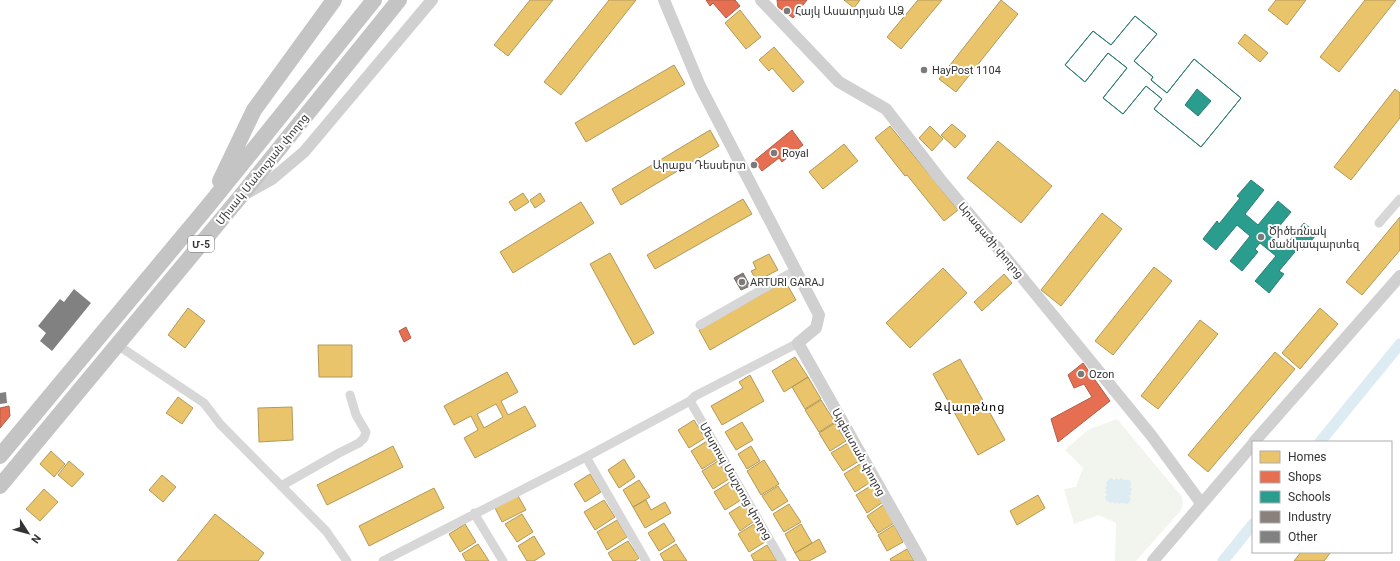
<svg xmlns="http://www.w3.org/2000/svg" width="1400" height="561" font-family="Roboto,'Noto Sans Armenian',sans-serif">
  <rect width="100%" height="100%" fill="#fff"/>
  <path fill="#f1f5ed" d="M 1117,419 L 1182,497 C 1183,502 1183,505 1181,510 L 1136,561 L 1115,561 L 1116,523 L 1099,515 L 1074,524 L 1064,489 L 1076,487 L 1083,468 L 1065,450 L 1088,430 Z"/>
  <path fill="#ddebf3" d="M 1110,478 L 1115,480 L 1116,478 L 1119,480 L 1121,478 L 1124,480 L 1130,480 L 1131,482 L 1131,485 L 1130,487 L 1132,489 L 1130,492 L 1132,494 L 1129,496 L 1131,499 L 1128,504 L 1122,503 L 1119,504 L 1117,502 L 1115,504 L 1113,502 L 1110,503 L 1106,500 L 1105,497 L 1107,495 L 1105,492 L 1107,490 L 1105,488 L 1107,486 L 1106,483 Z"/>
  <path fill="#e9c46a" stroke="#b2985a" fill-rule="evenodd" d="M 530,0 L 553,0 L 508,56 L 494,45 Z
    M 609,0 L 636,0 L 561,95 L 544,82 Z
    M 844,0 L 860,0 L 854,8 Z
    M 918,0 L 942,0 L 901,49 L 887,37 Z
    M 1001,0 L 1018,14 L 956,92 L 939,79 Z
    M 1276,0 L 1306,0 L 1287,25 L 1268,10 Z
    M 1365,0 L 1396,0 L 1339,72 L 1320,57 Z
    M 740,10 L 761,37 L 746,49 L 725,23 Z
    M 1245,34 L 1268,53 L 1260,62 L 1238,43 Z
    M 774,47 L 804,82 L 793,92 L 772,68 L 769,71 L 759,60 Z
    M 674,65 L 685,84 L 586,142 L 575,123 Z
    M 1395,89 L 1400,93 L 1400,118 L 1351,180 L 1334,167 Z
    M 952,124 L 966,136 L 955,148 L 941,135 Z
    M 890,126 L 958,210 L 944,221 L 907,175 L 905,176 L 875,138 Z
    M 930,126 L 943,139 L 932,151 L 919,138 Z
    M 710,130 L 719,146 L 621,205 L 612,189 Z
    M 998,141 L 1052,186 L 1021,223 L 967,178 Z
    M 844,144 L 858,161 L 823,189 L 809,172 Z
    M 523,193 L 529,202 L 515,211 L 509,202 Z
    M 540,193 L 545,201 L 535,208 L 530,200 Z
    M 743,199 L 752,214 L 655,269 L 647,255 Z
    M 581,202 L 594,223 L 513,273 L 500,252 Z
    M 1102,213 L 1122,229 L 1061,306 L 1041,290 Z
    M 1400,217 L 1400,250 L 1362,295 L 1346,282 Z
    M 610,253 L 654,333 L 634,345 L 590,264 Z
    M 769,254 L 778,270 L 757,281 L 751,271 L 756,269 L 753,262 Z
    M 1154,267 L 1172,281 L 1113,355 L 1095,341 Z
    M 943,268 L 967,293 L 910,348 L 886,323 Z
    M 1004,274 L 1012,283 L 982,311 L 974,302 Z
    M 785,281 L 796,300 L 710,350 L 699,330 Z
    M 188,308 L 205,321 L 185,348 L 168,335 Z
    M 1320,308 L 1338,324 L 1300,369 L 1282,353 Z
    M 1200,320 L 1218,334 L 1158,409 L 1141,396 Z
    M 318,345 L 352,345 L 352,377 L 319,377 Z
    M 1275,352 L 1295,369 L 1208,472 L 1188,455 Z
    M 795,357 L 808,377 L 784,392 L 772,371 Z
    M 960,359 L 1005,440 L 978,455 L 933,374 Z
    M 507,372 L 518,392 L 501,401 L 508,415 L 525,406 L 536,426 L 475,458 L 464,438 L 478,430 L 471,416 L 454,425 L 444,406 ZM 496,404 L 503,417 L 484,428 L 477,414 Z
    M 750,375 L 764,401 L 722,425 L 711,406 L 743,388 L 739,382 Z
    M 808,377 L 821,399 L 805,409 L 792,387 Z
    M 178,397 L 193,408 L 182,424 L 166,413 Z
    M 821,400 L 835,422 L 819,432 L 805,410 Z
    M 292,407 L 293,440 L 259,442 L 258,408 Z
    M 694,420 L 705,438 L 689,448 L 678,430 Z
    M 742,422 L 753,440 L 736,450 L 725,432 Z
    M 835,423 L 846,441 L 830,451 L 819,433 Z
    M 707,441 L 718,459 L 702,469 L 691,451 Z
    M 848,443 L 859,461 L 843,471 L 831,453 Z
    M 393,446 L 403,467 L 327,505 L 317,485 Z
    M 751,446 L 760,461 L 747,469 L 738,454 Z
    M 51,451 L 65,464 L 54,477 L 40,464 Z
    M 624,459 L 635,477 L 619,488 L 608,470 Z
    M 764,460 L 779,484 L 761,495 L 747,471 Z
    M 69,461 L 84,474 L 72,487 L 58,475 Z
    M 718,461 L 729,479 L 713,489 L 702,471 Z
    M 860,464 L 871,482 L 855,492 L 844,474 Z
    M 590,474 L 601,492 L 585,502 L 574,484 Z
    M 162,475 L 176,487 L 163,502 L 149,490 Z
    M 639,480 L 650,497 L 633,507 L 623,490 Z
    M 730,482 L 741,500 L 725,510 L 714,492 Z
    M 872,485 L 883,502 L 867,513 L 856,495 Z
    M 778,486 L 788,501 L 772,511 L 762,496 Z
    M 434,488 L 444,508 L 369,546 L 359,526 Z
    M 44,489 L 58,502 L 40,521 L 26,509 Z
    M 517,494 L 526,510 L 502,522 L 494,506 Z
    M 1038,495 L 1045,508 L 1017,525 L 1010,511 Z
    M 604,500 L 615,517 L 595,530 L 584,512 Z
    M 646,500 L 651,510 L 665,502 L 671,513 L 645,528 L 633,507 Z
    M 745,503 L 756,520 L 740,531 L 729,513 Z
    M 789,504 L 801,522 L 784,532 L 773,514 Z
    M 883,505 L 894,523 L 878,533 L 867,516 Z
    M 215,514 L 264,553 L 258,561 L 177,561 Z
    M 522,514 L 533,532 L 517,542 L 505,524 Z
    M 617,520 L 627,537 L 607,550 L 597,532 Z
    M 664,523 L 675,541 L 659,551 L 648,533 Z
    M 465,524 L 476,542 L 460,552 L 449,534 Z
    M 754,524 L 765,542 L 749,552 L 738,534 Z
    M 801,524 L 812,543 L 795,553 L 785,534 Z
    M 894,525 L 903,542 L 887,551 L 878,535 Z
    M 534,536 L 545,554 L 534,561 L 527,561 L 518,546 Z
    M 819,539 L 826,552 L 809,561 L 800,561 L 795,553 Z
    M 628,541 L 639,558 L 635,561 L 613,561 L 608,553 Z
    M 478,544 L 489,561 L 466,561 L 462,554 Z
    M 676,544 L 687,561 L 664,561 L 660,554 Z
    M 767,545 L 777,561 L 754,561 L 751,555 Z
    M 907,549 L 914,561 L 891,561 L 890,559 Z
    M 1301,552 L 1331,552 L 1324,561 L 1294,561 Z"/>
  <path fill="#e76f51" stroke="#b15d48" d="M 706,0 L 735,0 L 740,6 L 726,18 L 713,3 L 710,6 Z
    M 777,0 L 807,0 L 793,18 L 778,7 Z
    M 792,130 L 803,145 L 782,162 L 779,158 L 762,171 L 754,161 Z
    M 406,327 L 411,338 L 404,342 L 399,331 Z
    M 1083,363 L 1110,401 L 1058,442 L 1051,419 L 1092,397 L 1084,384 L 1074,388 L 1068,375 Z
    M 9,406 L 10,416 L 0,428 L 0,408 Z"/>
  <path fill="#2a9d8f" stroke="#2d7d73" fill-rule="evenodd" d="M 1135,16 L 1157,34 L 1134,61 L 1153,77 L 1151,80 L 1167,93 L 1194,59 L 1241,98 L 1201,147 L 1154,109 L 1162,99 L 1146,86 L 1123,114 L 1103,98 L 1127,68 L 1108,53 L 1085,82 L 1065,65 L 1093,31 L 1111,45 ZM 1197,89 L 1211,101 L 1198,116 L 1185,105 Z
    M 1135,16 L 1157,34 L 1134,61 L 1153,77 L 1151,80 L 1167,93 L 1194,59 L 1241,98 L 1201,147 L 1154,109 L 1162,99 L 1146,86 L 1123,114 L 1103,98 L 1127,68 L 1108,53 L 1085,82 L 1065,65 L 1093,31 L 1111,45 Z
    M 1251,180 L 1264,190 L 1245,214 L 1258,225 L 1278,201 L 1291,212 L 1277,229 L 1274,226 L 1268,233 L 1285,246 L 1304,223 L 1317,234 L 1303,250 L 1299,247 L 1279,271 L 1284,274 L 1269,293 L 1255,281 L 1276,256 L 1260,243 L 1255,249 L 1258,252 L 1242,271 L 1230,261 L 1250,236 L 1237,225 L 1216,250 L 1203,239 L 1217,221 L 1219,224 L 1240,198 L 1237,196 Z"/>
  <path fill="#8a817c" stroke="#706a66" d="M 743,273 L 750,286 L 741,290 L 734,278 Z"/>
  <g fill="none" stroke-linecap="round" stroke-linejoin="round">
    <path stroke="#ddebf3" stroke-width="11" d="M 1320,442 L 1400,344
      M 1223,561 L 1253,524"/>
  </g>
  <path fill="#818181" d="M 74,289 L 91,303 L 52,351 L 40,341 L 46,333 L 38,326 L 60,299 L 64,302 Z
    M 6,392 L 7,403 L 0,404 L 0,393 Z"/>
  <g fill="none" stroke-linecap="round" stroke-linejoin="round">
    <path stroke="#d7d7d7" stroke-width="9" d="M 1379,223 L 1400,199
      M 700,325 L 796,270
      M 116,344 L 204,403 L 220,424 L 326,531 L 347,561
      M 690,401 L 782,561
      M 586,457 L 646,561
      M 281,486 L 339,453 L 359,443 L 364,438 L 366,432 L 356,415 L 350,395
      M 474,513 L 503,561
      M 383,561 L 586,457 L 690,401 L 695,396 L 798,343"/>
    <path stroke="#d0d0d0" stroke-width="12" d="M 664,0 L 700,86 L 819,315 L 816,328 L 798,343 L 921,561
      M 761,0 L 839,82 L 886,109 L 940,179 L 1016,270 L 1151,435 L 1201,503
      M 245,194 L 272,179 L 304,152 L 432,0
      M 1254,442 L 1400,276
      M 1153,561 L 1253,444"/>
    <path stroke="#c4c4c4" stroke-width="16" d="M 220,181 L 254,110 L 334,0
      M 0,456 L 208,206 L 374,0
      M 0,486 L 240,197 L 399,0"/>
  </g>
  <g fill="#7a7a7a" stroke="#fff" stroke-width="1.5">
    <circle cx="787" cy="11" r="4"/>
    <circle cx="924" cy="70" r="4"/>
    <circle cx="774" cy="153" r="4"/>
    <circle cx="754" cy="165" r="4"/>
    <circle cx="1261" cy="237" r="4"/>
    <circle cx="742" cy="282" r="4"/>
    <circle cx="1081" cy="374" r="4"/>
  </g>
  <g text-anchor="middle" stroke-width="4" stroke-linejoin="round" paint-order="stroke">
    <rect fill="#fff" stroke="#707070" stroke-width="1" x="188" y="236" width="26" height="16" rx="3"/>
    <g font-size="10" font-weight="bold" fill="#333">
      <text x="201" y="248">Մ-5</text>
    </g>
    <g font-size="11" fill="#333" stroke="#fff" text-anchor="start">
      <text x="795" y="15">Հայկ Ասատրյան ԱՁ</text>
      <text x="932" y="74">HayPost 1104</text>
      <text x="782" y="157">Royal</text>
      <text x="746" y="169" text-anchor="end">Արաքս Դեսսերտ</text>
      <text x="1269" y="235">Ծիծեռնակ<tspan x="1269" dy="13">մանկապարտեզ</tspan></text>
      <text x="750" y="286">ARTURI GARAJ</text>
      <text x="1089" y="378">Ozon</text>
    </g>
    <g font-size="11" fill="#333" stroke="#fff">
      <text transform="translate(262 169) rotate(-51)" y="4">Միսակ Մանուշյան փողոց</text>
      <text transform="translate(991 240) rotate(50)" y="4">Արագածի փողոց</text>
      <text transform="translate(859 452) rotate(61)" y="4">Այգեստան փողոց</text>
      <text transform="translate(736 481) rotate(60)" y="4">Մեսրոպ Մաշտոց փողոց</text>
    </g>
    <g font-size="12" letter-spacing="1" fill="#000" stroke="#fff">
      <text x="970" y="411">Զվարթնոց</text>
    </g>
  </g>
  <rect x="1252" y="441" width="140" height="112" fill="#ffffff" stroke="#adadad"/>
  <rect x="1260" y="451" width="20" height="12" fill="#e9c46a" stroke="#adadad"/>
  <text x="1288" y="461" font-size="12" fill="#333333">Homes</text>
  <rect x="1260" y="471" width="20" height="12" fill="#e76f51" stroke="#adadad"/>
  <text x="1288" y="481" font-size="12" fill="#333333">Shops</text>
  <rect x="1260" y="491" width="20" height="12" fill="#2a9d8f" stroke="#adadad"/>
  <text x="1288" y="501" font-size="12" fill="#333333">Schools</text>
  <rect x="1260" y="511" width="20" height="12" fill="#8a817c" stroke="#adadad"/>
  <text x="1288" y="521" font-size="12" fill="#333333">Industry</text>
  <rect x="1260" y="531" width="20" height="12" fill="#818181" stroke="#adadad"/>
  <text x="1288" y="541" font-size="12" fill="#333333">Other</text>
  <g transform="translate(28 533) rotate(126)" stroke="#ffffff" stroke-width="3" paint-order="stroke">
  <path d="M0-3L7 15L0 10L-7 15Z" fill="#333333"/>
  <text y="-6" font-size="11" font-weight="bold" text-anchor="middle" fill="#333333">N</text>
  </g>
</svg>
